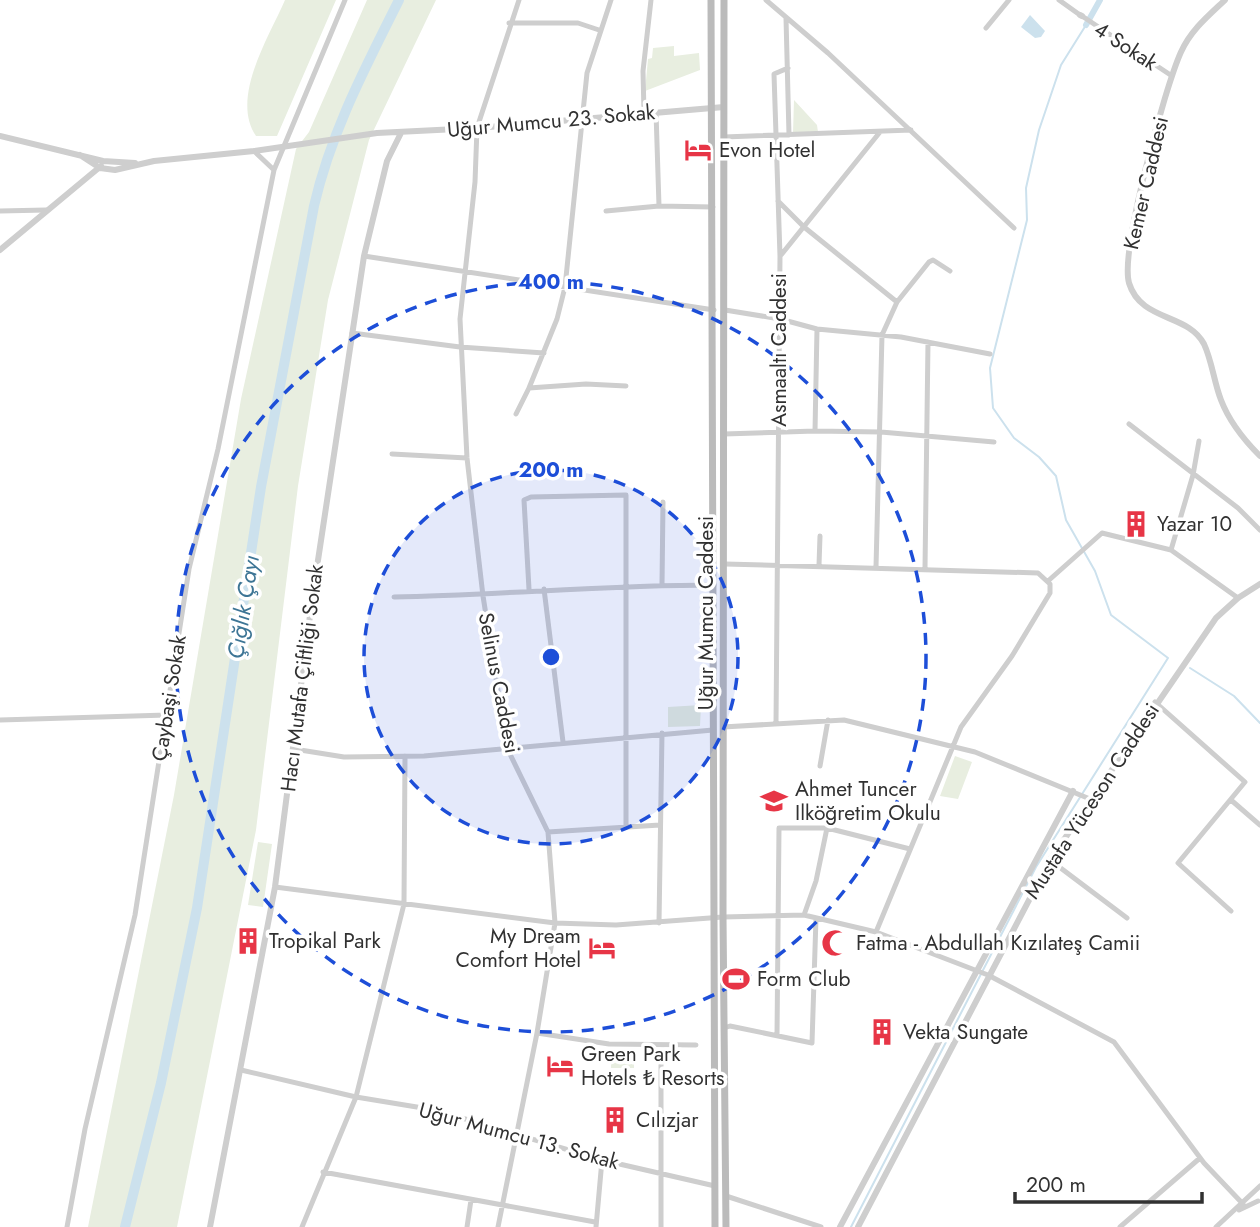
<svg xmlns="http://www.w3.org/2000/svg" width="1260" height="1227" font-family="Jost,sans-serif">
  <rect width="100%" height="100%" fill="#fff"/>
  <path fill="#e8eee0" d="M 285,0 L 336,0 L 277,136 L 256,136 C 230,98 269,37 285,0 Z
    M 367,0 L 436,0 L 369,140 L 328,300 L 298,486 L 256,830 L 177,1227 L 88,1227 L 174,795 L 241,399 L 296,149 L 309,132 Z
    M 674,46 L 674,56 L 699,53 L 700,70 L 645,91 L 648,59 L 652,58 L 653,48 Z
    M 794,100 L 817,125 L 818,132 L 793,133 Z
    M 701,705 L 700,726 L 668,727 L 668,707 Z
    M 955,756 L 972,762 L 958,799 L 940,796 Z
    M 258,842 L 272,844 L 263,907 L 248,905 Z
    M 611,1054 L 634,1054 L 634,1068 L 611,1068 Z"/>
  <path fill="#cce1ed" d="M 1030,15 L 1045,31 L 1041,37 L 1035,38 L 1021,27 Z"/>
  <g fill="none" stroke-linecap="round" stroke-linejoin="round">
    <path stroke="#cce1ed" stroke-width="2" d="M 1190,668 L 1234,696 L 1260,723
      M 851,1227 L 1036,867 L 1168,658 L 1111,615 L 1095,571 L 1066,520 L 1056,476 L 1039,457 L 1014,438 L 993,408 L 990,368 L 1027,220 L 1026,188 L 1039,130 L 1061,65 L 1086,25"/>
    <path stroke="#cce1ed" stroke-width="6" d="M 1086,25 L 1100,0"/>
    <path stroke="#cce1ed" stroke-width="10" d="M 125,1227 L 161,1083 L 197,908 L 261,487 L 314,206 C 331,132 365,68 399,0"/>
    <path stroke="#cecece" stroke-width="5" d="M 611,0 L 587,73 L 565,287 L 557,319 L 529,388 L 586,384 L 626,386
      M 766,0 L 828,53 L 1014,228
      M 1059,0 L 1080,15
      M 1082,16 L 1172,76
      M 786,18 L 789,135
      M 509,23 L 578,23 L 599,30
      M 986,28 L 1009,0
      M 656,112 L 659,206
      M 644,113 L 643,71 L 651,0
      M 724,137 L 911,130
      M 254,151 L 274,170 L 345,0
      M 778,201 L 804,227 L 897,302 L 882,335 L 876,567
      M 0,211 L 46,210
      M 606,211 L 659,206 L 713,207
      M 781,255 L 880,132
      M 364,256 L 714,310
      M 897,302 L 929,262 L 933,260 L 950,271
      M 725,310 L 780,319 L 817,329 L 901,337 L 990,354
      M 352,333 L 460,347 L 544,353
      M 516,414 L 529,388
      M 1129,424 L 1238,508 L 1260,530
      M 815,431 L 881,432 L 994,442
      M 724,434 L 815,431 L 817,329
      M 392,454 L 467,458
      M 1171,550 L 1193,475 L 1199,441
      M 725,564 L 1038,573 L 1050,584 L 1050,593 L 1012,656 L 961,727 L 876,932
      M 819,565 L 820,536
      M 925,568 L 928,342
      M 1048,581 L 1102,533 L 1171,550 L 1238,598
      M 662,585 L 663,502
      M 529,589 L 524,500 L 531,497 L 626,495 L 626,827
      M 544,589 L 563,742
      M 394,597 C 501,595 607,585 714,585
      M 1155,702 L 1245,782 L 1178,863 L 1231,911
      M 0,720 L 167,715
      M 776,724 L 780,256 L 774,74 L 788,68
      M 723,727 L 844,720 L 975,752 L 1090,799
      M 294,749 L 344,757 L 424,756 L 713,730
      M 820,766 L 828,720
      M 1231,800 L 1260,825
      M 548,832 L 660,825
      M 1050,860 L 1127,918
      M 275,887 L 555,923 L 616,925 L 723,917 L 804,915 L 876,932 L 988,975 L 1114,1042 L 1204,1163 L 1243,1204
      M 804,915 L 816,881 L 827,828
      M 659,923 L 662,733
      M 724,1028 L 730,1026 L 812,1043 L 816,918
      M 537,1033 L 609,1044 L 696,1045
      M 777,1036 L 779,828 L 827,828 L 910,849
      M 241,1070 L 356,1097 L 435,1110 L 602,1160 L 715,1186
      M 323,1172 L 595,1222
      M 726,1196 L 821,1227
      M 1239,1210 L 1258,1201
      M 67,1227 L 85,1129 L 135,915 L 189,569 L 218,449 L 274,170
      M 302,1227 L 356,1097 L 404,904 L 405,756
      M 467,1227 L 471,1200
      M 498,1227 L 537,1033 L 555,923 L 548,832 L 507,748 L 483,596 L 467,458 L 460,319 L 475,182 L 477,128 L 519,0
      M 596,1227 L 602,1160
      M 661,1227 L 661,1062
      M 1120,1227 L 1200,1158
      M 1216,1227 L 1260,1186"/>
    <path stroke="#cecece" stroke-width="6" d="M 1225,0 C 1208,16 1191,30 1181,52 C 1165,87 1120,251 1129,283 C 1141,322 1188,313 1204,344 C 1212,361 1214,382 1221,400 C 1229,421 1244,440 1260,456
      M 1080,15 L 1082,16
      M 0,136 L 103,161 L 135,163
      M 80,155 L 100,168 L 115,170 L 154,161 L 254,151 L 377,133 L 477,128 L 724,107
      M 0,250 L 101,166
      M 210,1227 L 275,887 L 312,600 L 364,256 L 387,161 L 401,133
      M 840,1227 L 1073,791
      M 858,1227 L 1050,860 L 1216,618 L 1238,598 L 1260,584"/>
    <path stroke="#bbb" stroke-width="7" d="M 711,0 L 715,1227
      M 724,0 L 723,917 L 726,1227"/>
  </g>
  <circle cx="551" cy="657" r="187" fill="#1d4ed8" fill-opacity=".12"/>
  <g fill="none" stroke="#1d4ed8" stroke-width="3.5" stroke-dasharray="12 9">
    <circle cx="551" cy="657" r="187"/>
    <circle cx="551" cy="657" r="375"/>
  </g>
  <defs>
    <symbol id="hotel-bare" viewBox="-9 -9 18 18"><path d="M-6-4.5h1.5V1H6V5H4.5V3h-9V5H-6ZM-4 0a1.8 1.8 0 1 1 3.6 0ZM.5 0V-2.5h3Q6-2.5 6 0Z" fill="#e73546" stroke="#fff" stroke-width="2.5" paint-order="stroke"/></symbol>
    <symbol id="building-bare" viewBox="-9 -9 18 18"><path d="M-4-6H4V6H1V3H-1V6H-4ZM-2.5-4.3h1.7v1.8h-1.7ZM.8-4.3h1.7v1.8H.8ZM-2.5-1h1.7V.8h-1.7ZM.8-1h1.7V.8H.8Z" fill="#e73546" stroke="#fff" stroke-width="2.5" paint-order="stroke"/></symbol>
    <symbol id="school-bare" viewBox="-9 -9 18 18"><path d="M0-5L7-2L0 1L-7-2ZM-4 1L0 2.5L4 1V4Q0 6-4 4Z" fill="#e73546" stroke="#fff" stroke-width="2.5" paint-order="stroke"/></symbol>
    <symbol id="mosque-bare" viewBox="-9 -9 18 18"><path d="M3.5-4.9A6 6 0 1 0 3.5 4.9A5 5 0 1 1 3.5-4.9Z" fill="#e73546" stroke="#fff" stroke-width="2.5" paint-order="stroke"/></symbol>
    <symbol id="stadium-bare" viewBox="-9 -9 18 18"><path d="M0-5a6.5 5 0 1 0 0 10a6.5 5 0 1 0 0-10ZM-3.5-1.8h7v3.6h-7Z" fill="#e73546" stroke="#fff" stroke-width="2.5" paint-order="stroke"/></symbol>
  </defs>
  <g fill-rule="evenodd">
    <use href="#hotel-bare" x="679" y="131" width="38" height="38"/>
    <use href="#building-bare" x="1117" y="505" width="38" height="38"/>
    <use href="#school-bare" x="755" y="782" width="38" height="38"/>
    <use href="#building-bare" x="229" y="922" width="38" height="38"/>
    <use href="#mosque-bare" x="816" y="924" width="38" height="38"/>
    <use href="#hotel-bare" x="583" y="929" width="38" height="38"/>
    <use href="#stadium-bare" x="717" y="960" width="38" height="38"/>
    <use href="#building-bare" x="863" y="1013" width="38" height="38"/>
    <use href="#hotel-bare" x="541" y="1047" width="38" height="38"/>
    <use href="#building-bare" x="596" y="1101" width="38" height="38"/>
  </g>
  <g text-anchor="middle" stroke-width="7" stroke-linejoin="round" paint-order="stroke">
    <g font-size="21" fill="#313131" stroke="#fff">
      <text transform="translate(1126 46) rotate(33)" y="7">4 Sokak</text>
      <text transform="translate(551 121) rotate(-5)" y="7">Uğur Mumcu 23. Sokak</text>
      <text transform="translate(1146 183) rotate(-77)" y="7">Kemer Caddesi</text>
      <text transform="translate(779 350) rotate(-90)" y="7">Asmaaltı Caddesi</text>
      <text transform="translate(706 613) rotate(-90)" y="7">Uğur Mumcu Caddesi</text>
      <text transform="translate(302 678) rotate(-83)" y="7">Hacı Mutafa Çiftliği Sokak</text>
      <text transform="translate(499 683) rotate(79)" y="7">Selinus Caddesi</text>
      <text transform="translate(169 698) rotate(-81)" y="7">Çaybaşi Sokak</text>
      <text transform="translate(1092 801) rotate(-57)" y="7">Mustafa Yüceson Caddesi</text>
      <text transform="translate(519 1136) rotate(15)" y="7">Uğur Mumcu 13. Sokak</text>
    </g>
    <g font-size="21" fill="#313131" stroke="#fff" text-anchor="start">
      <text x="719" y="157">Evon Hotel</text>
      <text x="1157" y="531">Yazar 10</text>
      <text x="795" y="796">Ahmet Tuncer<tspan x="795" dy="24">Ilköğretim Okulu</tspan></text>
      <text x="581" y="943" text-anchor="end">My Dream<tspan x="581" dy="24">Comfort Hotel</tspan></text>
      <text x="269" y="948">Tropikal Park</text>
      <text x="856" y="950">Fatma - Abdullah Kızılateş Camii</text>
      <text x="757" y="986">Form Club</text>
      <text x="903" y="1039">Vekta Sungate</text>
      <text x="581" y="1061">Green Park<tspan x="581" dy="24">Hotels ₺ Resorts</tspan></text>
      <text x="636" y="1127">Cılızjar</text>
    </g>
    <g font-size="23" font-style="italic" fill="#3d7595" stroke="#fff">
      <text transform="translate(243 607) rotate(-81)" y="8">Çığlık Çayı</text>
    </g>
  </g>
  <circle cx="551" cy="657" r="10" fill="#1d4ed8" stroke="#fff" stroke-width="3.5"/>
  <g font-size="21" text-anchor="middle" font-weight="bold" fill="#1d4ed8" stroke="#fff" stroke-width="7" stroke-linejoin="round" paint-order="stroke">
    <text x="551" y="289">400 m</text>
    <text x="551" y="477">200 m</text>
  </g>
  <path d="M1015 1192v10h187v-10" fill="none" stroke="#313131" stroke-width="3.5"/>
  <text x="1026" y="1192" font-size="21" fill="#313131" stroke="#ffffff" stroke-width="5" paint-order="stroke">200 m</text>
</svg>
